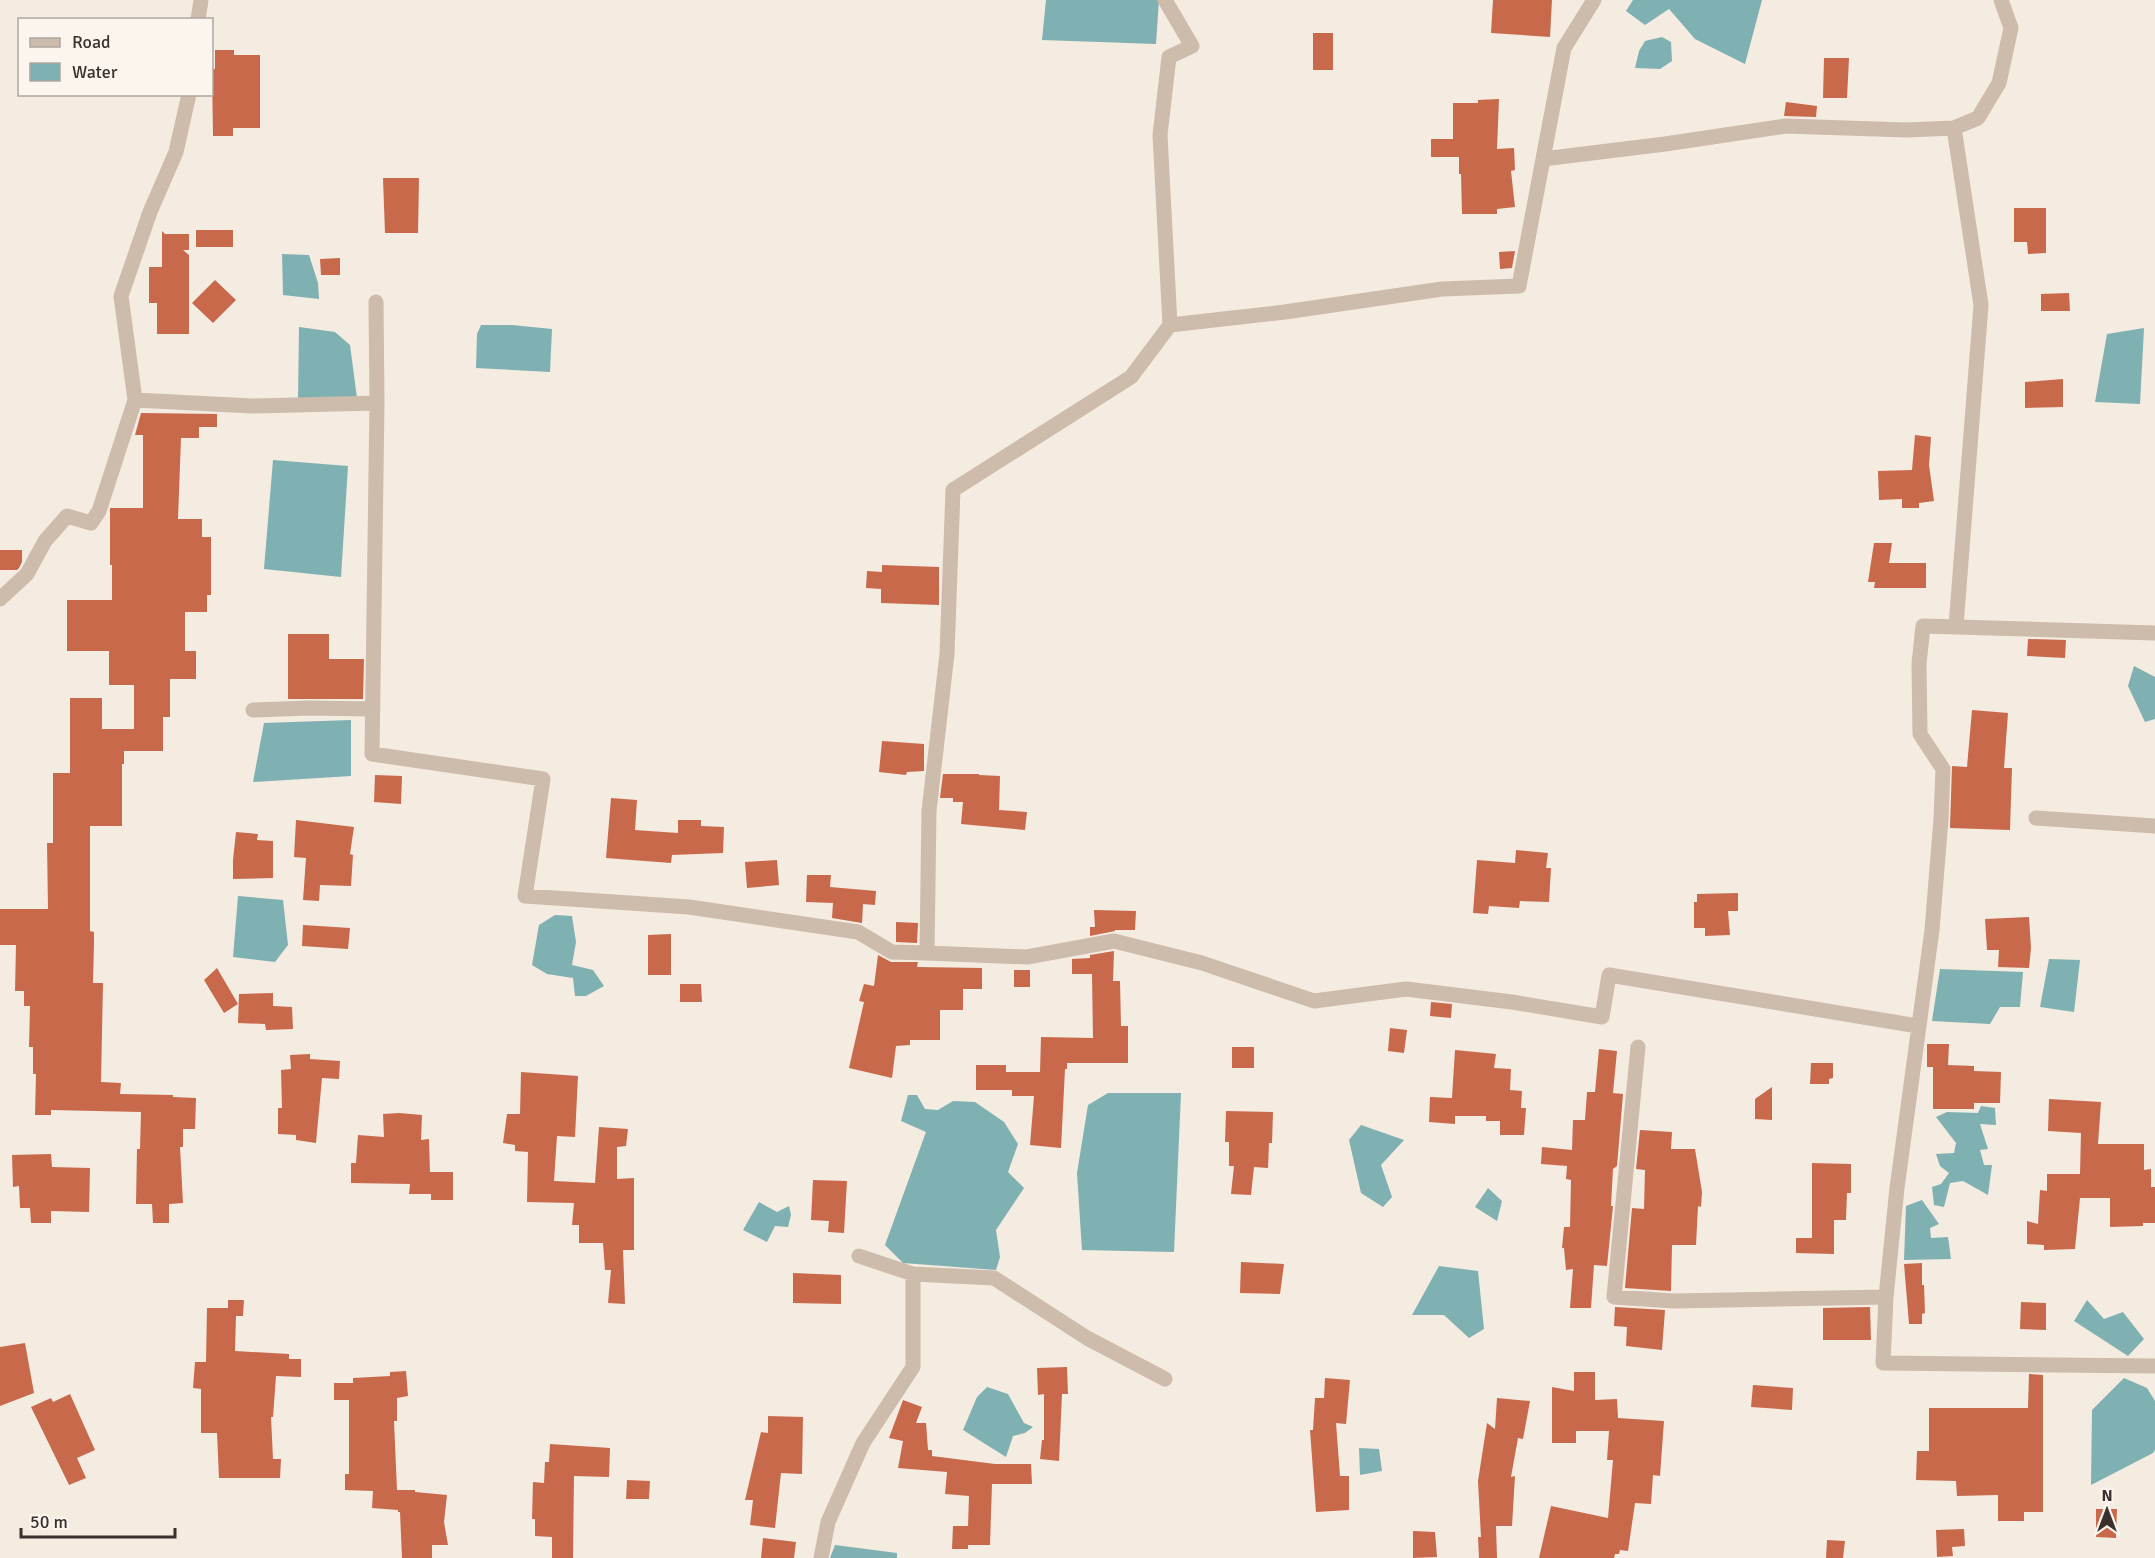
<svg xmlns="http://www.w3.org/2000/svg" width="2155" height="1558" font-family="Signika,sans-serif">
  <rect width="100%" height="100%" fill="#f4ebe1"/>
  <path fill="#7fb0b2" d="M 1046,0 L 1159,0 L 1156,44 L 1042,40 Z
    M 1633,0 L 1762,0 L 1745,64 L 1695,39 L 1669,9 L 1645,25 L 1626,11 Z
    M 1662,37 L 1671,42 L 1672,61 L 1660,69 L 1635,68 L 1639,51 L 1645,41 Z
    M 282,254 L 309,255 L 318,283 L 319,299 L 283,295 Z
    M 481,325 L 512,325 L 552,329 L 550,372 L 476,368 L 477,334 Z
    M 299,327 L 335,332 L 350,345 L 357,398 L 298,402 Z
    M 2144,328 L 2140,404 L 2095,402 L 2107,334 Z
    M 273,460 L 348,466 L 341,577 L 264,569 Z
    M 2134,666 L 2155,677 L 2155,719 L 2145,722 L 2128,686 Z
    M 351,720 L 351,776 L 253,782 L 264,723 Z
    M 238,896 L 283,900 L 288,945 L 275,962 L 233,957 Z
    M 555,915 L 572,916 L 576,942 L 572,965 L 593,970 L 604,986 L 586,996 L 575,996 L 573,978 L 547,974 L 532,965 L 539,925 Z
    M 2049,959 L 2080,960 L 2074,1012 L 2040,1007 Z
    M 1940,969 L 2023,972 L 2020,1007 L 2000,1007 L 1990,1024 L 1932,1021 Z
    M 1108,1093 L 1181,1093 L 1174,1252 L 1082,1250 L 1077,1173 L 1088,1105 Z
    M 908,1095 L 917,1095 L 925,1109 L 938,1110 L 953,1101 L 975,1102 L 1004,1122 L 1018,1144 L 1008,1172 L 1024,1188 L 996,1230 L 1000,1257 L 996,1270 L 903,1263 L 885,1245 L 926,1132 L 901,1121 Z
    M 1981,1106 L 1995,1108 L 1996,1125 L 1980,1124 L 1988,1149 L 1980,1150 L 1984,1165 L 1992,1165 L 1988,1195 L 1963,1181 L 1950,1183 L 1944,1207 L 1934,1205 L 1932,1187 L 1941,1184 L 1949,1173 L 1940,1166 L 1936,1154 L 1954,1153 L 1956,1143 L 1936,1117 L 1947,1112 L 1978,1113 Z
    M 1361,1125 L 1404,1140 L 1381,1165 L 1392,1197 L 1383,1207 L 1361,1193 L 1349,1140 Z
    M 1488,1188 L 1502,1201 L 1497,1221 L 1475,1207 Z
    M 1922,1200 L 1939,1224 L 1930,1228 L 1931,1238 L 1948,1237 L 1951,1259 L 1904,1260 L 1906,1206 Z
    M 759,1202 L 777,1212 L 789,1206 L 791,1215 L 788,1227 L 775,1226 L 767,1242 L 743,1230 Z
    M 1439,1266 L 1478,1271 L 1484,1329 L 1469,1338 L 1444,1315 L 1412,1315 Z
    M 2087,1300 L 2104,1319 L 2123,1312 L 2144,1339 L 2128,1356 L 2074,1321 Z
    M 2124,1378 L 2147,1388 L 2155,1401 L 2155,1450 L 2153,1453 L 2091,1485 L 2092,1410 Z
    M 987,1387 L 1008,1394 L 1024,1423 L 1033,1427 L 1025,1433 L 1013,1436 L 1006,1457 L 963,1430 L 977,1397 Z
    M 1359,1448 L 1379,1449 L 1382,1471 L 1360,1475 Z
    M 835,1545 L 897,1553 L 897,1558 L 830,1558 Z"/>
  <path fill="#c8694b" d="M 1493,0 L 1552,0 L 1550,37 L 1491,33 Z
    M 1313,33 L 1333,33 L 1333,70 L 1313,70 Z
    M 215,50 L 234,50 L 234,55 L 260,55 L 260,128 L 233,128 L 233,136 L 213,136 L 212,69 L 215,69 Z
    M 1824,58 L 1849,58 L 1847,98 L 1823,98 Z
    M 1499,99 L 1497,149 L 1514,148 L 1515,170 L 1511,171 L 1515,207 L 1497,209 L 1497,214 L 1462,214 L 1461,174 L 1459,174 L 1459,157 L 1431,157 L 1431,139 L 1453,139 L 1453,103 L 1478,103 L 1478,100 Z
    M 1786,102 L 1817,106 L 1816,117 L 1784,116 Z
    M 383,178 L 419,178 L 418,233 L 385,233 Z
    M 2014,208 L 2046,208 L 2046,253 L 2028,254 L 2027,242 L 2014,242 Z
    M 196,230 L 233,230 L 233,247 L 196,247 Z
    M 162,231 L 165,234 L 189,234 L 189,250 L 183,250 L 189,255 L 189,334 L 157,334 L 157,303 L 149,303 L 149,267 L 162,267 Z
    M 1515,251 L 1512,268 L 1500,269 L 1499,252 Z
    M 340,258 L 340,275 L 321,275 L 320,259 Z
    M 215,280 L 236,300 L 213,323 L 192,303 Z
    M 2069,293 L 2070,311 L 2041,311 L 2041,294 Z
    M 2063,379 L 2063,407 L 2025,408 L 2025,382 Z
    M 141,413 L 217,414 L 217,427 L 199,427 L 199,438 L 181,438 L 178,519 L 202,519 L 202,537 L 211,537 L 211,595 L 207,595 L 207,612 L 185,612 L 185,651 L 196,651 L 196,679 L 170,679 L 170,717 L 163,717 L 163,751 L 124,751 L 124,764 L 122,764 L 122,826 L 90,826 L 90,931 L 94,932 L 94,945 L 93,983 L 103,983 L 101,1082 L 121,1083 L 120,1094 L 173,1095 L 173,1097 L 196,1098 L 195,1129 L 183,1129 L 183,1147 L 180,1147 L 183,1203 L 169,1204 L 169,1223 L 153,1223 L 152,1204 L 136,1204 L 137,1149 L 140,1149 L 141,1112 L 51,1110 L 51,1115 L 35,1115 L 36,1074 L 33,1074 L 33,1047 L 29,1047 L 30,1006 L 24,1006 L 24,991 L 15,991 L 16,945 L 0,945 L 0,909 L 48,909 L 47,843 L 53,843 L 53,773 L 70,773 L 70,698 L 102,698 L 102,729 L 134,729 L 134,685 L 109,685 L 109,651 L 67,651 L 67,600 L 112,600 L 112,565 L 110,565 L 110,508 L 143,508 L 143,435 L 135,435 Z
    M 1915,435 L 1931,437 L 1929,465 L 1934,501 L 1919,503 L 1919,508 L 1902,508 L 1902,499 L 1879,500 L 1878,471 L 1912,470 Z
    M 1874,543 L 1892,543 L 1889,563 L 1926,563 L 1926,588 L 1874,588 L 1875,582 L 1868,582 Z
    M 0,550 L 22,550 L 22,562 L 19,568 L 17,570 L 0,570 Z
    M 882,565 L 939,567 L 939,605 L 881,603 L 881,589 L 866,588 L 867,571 L 882,572 Z
    M 288,634 L 329,634 L 329,659 L 364,659 L 363,699 L 288,699 Z
    M 2028,639 L 2066,640 L 2065,658 L 2027,656 Z
    M 1972,710 L 2008,713 L 2004,768 L 2012,768 L 2010,830 L 1950,828 L 1952,766 L 1967,767 Z
    M 882,741 L 924,744 L 924,771 L 907,772 L 906,775 L 879,772 Z
    M 943,774 L 979,774 L 979,775 L 1000,776 L 999,810 L 1027,812 L 1025,830 L 961,824 L 963,802 L 953,802 L 953,798 L 940,798 Z
    M 375,775 L 402,776 L 401,804 L 374,802 Z
    M 611,798 L 637,800 L 635,830 L 678,833 L 678,820 L 701,820 L 701,826 L 724,827 L 723,853 L 672,855 L 671,863 L 606,858 Z
    M 296,820 L 354,827 L 350,854 L 353,855 L 351,886 L 320,885 L 319,901 L 303,900 L 306,858 L 294,857 Z
    M 236,832 L 258,834 L 257,840 L 273,841 L 273,878 L 233,879 L 233,860 Z
    M 1516,850 L 1548,853 L 1546,868 L 1551,868 L 1549,902 L 1520,901 L 1519,908 L 1489,906 L 1488,914 L 1473,913 L 1477,860 L 1515,863 Z
    M 777,860 L 779,885 L 747,888 L 745,862 Z
    M 807,875 L 831,875 L 830,887 L 876,891 L 875,905 L 863,904 L 862,923 L 832,918 L 833,903 L 806,902 Z
    M 1738,893 L 1738,911 L 1728,911 L 1730,935 L 1705,936 L 1705,928 L 1694,928 L 1694,902 L 1697,902 L 1697,894 Z
    M 1094,910 L 1136,911 L 1135,930 L 1115,930 L 1115,931 L 1090,936 L 1090,927 L 1095,927 Z
    M 2029,917 L 2031,948 L 2029,968 L 1998,967 L 1999,950 L 1987,950 L 1985,919 Z
    M 896,922 L 918,923 L 917,943 L 896,942 Z
    M 303,925 L 350,928 L 348,949 L 302,946 Z
    M 671,934 L 671,975 L 648,975 L 648,935 Z
    M 1114,951 L 1113,981 L 1120,981 L 1121,1026 L 1128,1026 L 1128,1063 L 1067,1063 L 1067,1069 L 1065,1069 L 1061,1148 L 1030,1145 L 1034,1096 L 1012,1096 L 1012,1090 L 976,1090 L 976,1065 L 1006,1065 L 1006,1072 L 1040,1072 L 1041,1037 L 1093,1038 L 1092,974 L 1072,974 L 1072,959 L 1090,958 L 1090,955 Z
    M 878,955 L 891,962 L 918,962 L 917,967 L 982,968 L 982,989 L 963,989 L 963,1010 L 940,1010 L 940,1040 L 910,1040 L 910,1045 L 896,1046 L 892,1078 L 849,1068 L 864,1002 L 859,1001 L 864,984 L 874,986 Z
    M 217,968 L 238,1004 L 224,1013 L 204,980 Z
    M 1014,970 L 1030,970 L 1030,987 L 1014,987 Z
    M 680,984 L 701,984 L 702,1002 L 680,1002 Z
    M 273,993 L 273,1006 L 292,1007 L 293,1029 L 266,1030 L 265,1024 L 238,1023 L 239,994 Z
    M 1431,1002 L 1452,1004 L 1451,1018 L 1430,1016 Z
    M 1390,1028 L 1407,1030 L 1404,1053 L 1388,1051 Z
    M 1927,1044 L 1949,1044 L 1948,1065 L 1974,1066 L 1974,1071 L 2001,1072 L 2000,1103 L 1974,1103 L 1974,1109 L 1933,1109 L 1933,1067 L 1927,1067 Z
    M 1232,1047 L 1254,1047 L 1254,1068 L 1232,1068 Z
    M 1599,1049 L 1617,1051 L 1613,1093 L 1623,1094 L 1617,1166 L 1613,1169 L 1611,1206 L 1613,1206 L 1607,1266 L 1594,1265 L 1591,1308 L 1570,1308 L 1573,1269 L 1566,1270 L 1564,1248 L 1562,1248 L 1564,1227 L 1570,1227 L 1571,1180 L 1566,1179 L 1567,1166 L 1541,1164 L 1542,1147 L 1572,1150 L 1573,1120 L 1585,1120 L 1587,1092 L 1595,1092 Z
    M 1455,1050 L 1496,1054 L 1494,1068 L 1511,1069 L 1510,1090 L 1522,1091 L 1521,1108 L 1526,1108 L 1524,1135 L 1500,1135 L 1500,1121 L 1486,1121 L 1486,1116 L 1455,1116 L 1455,1124 L 1429,1122 L 1430,1097 L 1452,1098 Z
    M 310,1054 L 310,1059 L 340,1061 L 339,1079 L 322,1078 L 316,1143 L 296,1140 L 296,1135 L 278,1134 L 278,1108 L 282,1108 L 281,1070 L 291,1069 L 290,1055 Z
    M 1811,1063 L 1833,1063 L 1833,1078 L 1829,1079 L 1829,1084 L 1810,1084 Z
    M 521,1072 L 578,1076 L 575,1137 L 557,1136 L 554,1181 L 595,1183 L 599,1127 L 628,1129 L 626,1146 L 617,1147 L 617,1179 L 634,1178 L 634,1250 L 623,1250 L 625,1304 L 608,1303 L 611,1270 L 605,1270 L 603,1243 L 579,1243 L 579,1225 L 572,1225 L 574,1203 L 527,1202 L 528,1152 L 515,1151 L 515,1145 L 503,1143 L 507,1114 L 520,1114 Z
    M 1772,1087 L 1772,1120 L 1755,1119 L 1755,1099 Z
    M 2049,1099 L 2101,1102 L 2098,1144 L 2144,1144 L 2144,1170 L 2151,1169 L 2151,1187 L 2155,1187 L 2155,1223 L 2143,1223 L 2143,1226 L 2110,1227 L 2110,1198 L 2080,1198 L 2075,1249 L 2044,1250 L 2044,1245 L 2027,1244 L 2027,1221 L 2038,1224 L 2040,1190 L 2047,1191 L 2047,1174 L 2080,1174 L 2081,1133 L 2048,1131 Z
    M 1226,1111 L 1273,1112 L 1272,1143 L 1269,1143 L 1268,1168 L 1254,1167 L 1251,1195 L 1231,1194 L 1234,1166 L 1229,1166 L 1229,1142 L 1225,1142 Z
    M 399,1113 L 422,1115 L 421,1140 L 429,1139 L 430,1172 L 453,1172 L 453,1200 L 431,1200 L 431,1194 L 409,1194 L 410,1184 L 351,1183 L 351,1163 L 356,1163 L 358,1135 L 384,1137 L 383,1114 Z
    M 1640,1130 L 1672,1132 L 1671,1149 L 1695,1149 L 1702,1192 L 1701,1207 L 1698,1206 L 1696,1245 L 1672,1245 L 1671,1291 L 1625,1288 L 1632,1208 L 1644,1209 L 1645,1170 L 1636,1169 Z
    M 51,1154 L 52,1167 L 90,1168 L 89,1212 L 51,1211 L 51,1223 L 31,1223 L 30,1208 L 20,1208 L 19,1186 L 13,1187 L 12,1155 Z
    M 1812,1163 L 1851,1164 L 1851,1193 L 1847,1193 L 1846,1220 L 1834,1220 L 1834,1254 L 1796,1253 L 1796,1238 L 1812,1238 Z
    M 813,1180 L 847,1181 L 844,1233 L 828,1232 L 829,1221 L 811,1220 Z
    M 1241,1262 L 1284,1264 L 1280,1294 L 1240,1293 Z
    M 1922,1263 L 1922,1285 L 1924,1285 L 1925,1313 L 1922,1314 L 1922,1324 L 1909,1324 L 1904,1264 Z
    M 793,1273 L 841,1275 L 841,1304 L 793,1303 Z
    M 228,1300 L 244,1300 L 243,1316 L 236,1316 L 235,1351 L 289,1354 L 289,1359 L 301,1359 L 301,1377 L 276,1376 L 273,1417 L 271,1417 L 273,1459 L 281,1459 L 280,1478 L 219,1478 L 217,1433 L 201,1433 L 201,1389 L 193,1388 L 195,1362 L 206,1362 L 207,1308 L 228,1308 Z
    M 2021,1302 L 2046,1303 L 2046,1330 L 2020,1329 Z
    M 1615,1307 L 1665,1310 L 1662,1350 L 1626,1346 L 1627,1327 L 1614,1326 Z
    M 1870,1307 L 1871,1340 L 1823,1340 L 1823,1308 Z
    M 25,1343 L 34,1393 L 0,1406 L 0,1347 Z
    M 1067,1367 L 1068,1394 L 1062,1394 L 1059,1461 L 1040,1459 L 1042,1440 L 1044,1440 L 1044,1394 L 1038,1395 L 1037,1368 Z
    M 406,1371 L 408,1396 L 397,1398 L 397,1421 L 394,1421 L 397,1490 L 415,1490 L 415,1492 L 447,1495 L 444,1522 L 448,1545 L 432,1545 L 432,1558 L 402,1558 L 400,1512 L 398,1512 L 398,1510 L 372,1508 L 373,1491 L 345,1490 L 345,1474 L 349,1474 L 349,1400 L 334,1400 L 334,1383 L 353,1383 L 353,1378 L 390,1376 L 390,1372 Z
    M 1574,1372 L 1595,1372 L 1595,1400 L 1617,1399 L 1618,1418 L 1664,1421 L 1660,1476 L 1653,1475 L 1651,1504 L 1635,1503 L 1628,1551 L 1620,1550 L 1619,1554 L 1615,1554 L 1614,1558 L 1539,1558 L 1551,1506 L 1608,1518 L 1613,1460 L 1607,1460 L 1609,1431 L 1576,1431 L 1576,1443 L 1552,1443 L 1552,1387 L 1574,1391 Z
    M 2029,1374 L 2043,1375 L 2043,1512 L 2024,1512 L 2024,1521 L 1998,1521 L 1998,1495 L 1957,1496 L 1956,1481 L 1916,1480 L 1917,1451 L 1929,1451 L 1929,1408 L 2028,1408 Z
    M 1325,1378 L 1350,1380 L 1346,1424 L 1336,1423 L 1340,1476 L 1349,1476 L 1349,1510 L 1316,1512 L 1310,1430 L 1313,1430 L 1315,1398 L 1324,1398 Z
    M 1753,1385 L 1793,1388 L 1792,1410 L 1751,1407 Z
    M 70,1394 L 95,1450 L 77,1458 L 86,1478 L 69,1485 L 31,1407 L 51,1398 L 53,1402 Z
    M 1497,1398 L 1530,1401 L 1523,1439 L 1518,1438 L 1511,1477 L 1515,1476 L 1512,1526 L 1496,1526 L 1497,1558 L 1479,1558 L 1478,1537 L 1481,1537 L 1478,1481 L 1487,1423 L 1495,1429 Z
    M 903,1400 L 922,1407 L 916,1423 L 926,1423 L 928,1450 L 932,1450 L 932,1456 L 995,1464 L 1031,1464 L 1032,1484 L 992,1484 L 990,1545 L 968,1545 L 968,1549 L 952,1549 L 953,1526 L 968,1526 L 969,1496 L 945,1494 L 947,1472 L 898,1468 L 903,1441 L 889,1438 Z
    M 768,1416 L 803,1417 L 802,1474 L 781,1473 L 775,1528 L 750,1525 L 753,1500 L 745,1500 L 761,1432 L 768,1433 Z
    M 550,1444 L 610,1448 L 609,1477 L 574,1476 L 573,1558 L 552,1558 L 552,1537 L 535,1536 L 535,1519 L 532,1519 L 533,1482 L 544,1483 L 545,1462 L 549,1462 Z
    M 627,1480 L 650,1481 L 649,1499 L 626,1499 Z
    M 2096,1509 L 2117,1509 L 2116,1538 L 2096,1537 Z
    M 1964,1529 L 1965,1546 L 1952,1547 L 1953,1556 L 1937,1557 L 1936,1530 Z
    M 1413,1531 L 1435,1532 L 1437,1557 L 1413,1558 Z
    M 763,1538 L 796,1542 L 794,1558 L 761,1558 Z
    M 1827,1540 L 1845,1541 L 1843,1558 L 1826,1558 Z"/>
  <g fill="none" stroke-linecap="round" stroke-linejoin="round">
    <path stroke="#cdbbac" stroke-width="15" d="M 1165,0 L 1192,46 L 1169,57 L 1160,135 L 1170,325 L 1285,312 L 1442,289 L 1519,286 L 1564,48 L 1594,0
      M 198,20 L 201,0
      M 1954,128 L 1981,305 L 1956,626
      M 1543,159 L 1665,144 L 1786,126 L 1906,130 L 1954,128 L 1978,118 L 1999,83 L 2011,28 L 2001,0
      M 376,302 L 377,403
      M 135,400 L 121,296 L 150,212 L 176,152 L 189,94
      M 0,599 L 27,574 L 45,541 L 67,516 L 91,523 L 99,511 L 135,400 L 252,406 L 377,403 L 372,754 L 543,779 L 525,896 L 689,907 L 858,932 L 892,952 L 927,953 L 929,811 L 947,654 L 953,490 L 1131,377 L 1170,325
      M 2155,633 L 1923,626 L 1919,664 L 1920,734 L 1943,769 L 1941,819 L 1932,930 L 1897,1188 L 1886,1297 L 1883,1363 L 2155,1366
      M 253,710 L 309,708 L 373,709
      M 2036,818 L 2155,826
      M 927,953 L 1027,957 L 1114,941 L 1202,963 L 1314,1001 L 1406,989 L 1512,1002 L 1602,1017 L 1609,975 L 1918,1026
      M 1638,1047 L 1614,1297 L 1674,1301 L 1886,1297
      M 913,1274 L 994,1278 L 1087,1338 L 1165,1379
      M 821,1558 L 828,1522 L 863,1443 L 913,1367 L 913,1274 L 859,1256"/>
  </g>
  <rect x="18" y="18" width="195" height="78" fill="#fbf5ee" stroke="#aea6a0" stroke-width="1.5"/>
  <rect x="30" y="38" width="30" height="9" fill="#cdbbac" stroke="#aea6a0" stroke-width="1.5"/>
  <text x="72" y="48" font-size="18" fill="#3b302b">Road</text>
  <rect x="30" y="63" width="30" height="18" fill="#7fb0b2" stroke="#aea6a0" stroke-width="1.5"/>
  <text x="72" y="78" font-size="18" fill="#3b302b">Water</text>
  <g transform="translate(2107 1510)" stroke="#fbf5ee" stroke-width="4.5" paint-order="stroke">
  <path d="M0-4.5L10 22L0 15L-10 22Z" fill="#3b302b"/>
  <text y="-9" font-size="16" font-weight="bold" text-anchor="middle" fill="#3b302b">N</text>
  </g>
  <path d="M21 1528v9h154v-9" fill="none" stroke="#3b302b" stroke-width="3"/>
  <text x="30" y="1528" font-size="18" fill="#3b302b" stroke="#fbf5ee" stroke-width="4.5" paint-order="stroke">50 m</text>
</svg>
